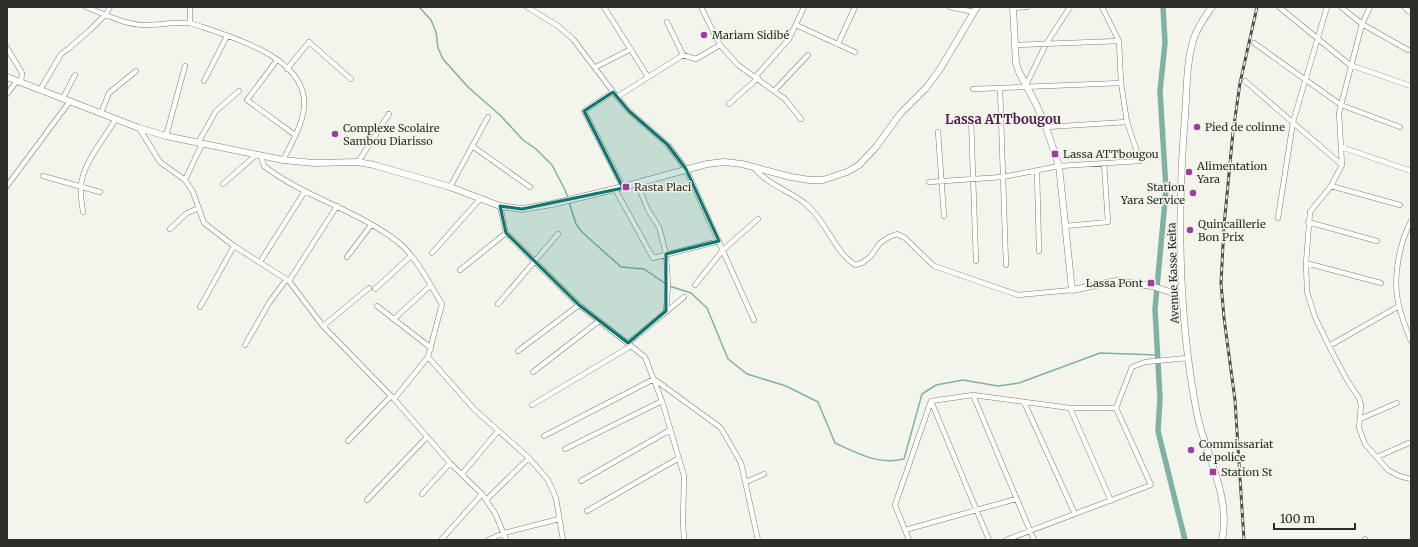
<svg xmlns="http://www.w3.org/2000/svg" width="1418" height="547" font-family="Merriweather,serif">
  <rect width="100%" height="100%" fill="#f3f5ec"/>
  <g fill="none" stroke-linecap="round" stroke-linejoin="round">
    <path stroke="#81b1a5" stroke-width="1.5" d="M 419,7 L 431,20 L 436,32 L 438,48 L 443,59 L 468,87 L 501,116 L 523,140 L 536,149 L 552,165 L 565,190 L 568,198
      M 569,202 L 576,224 L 582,232 L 621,267 L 644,269 L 666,284
      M 669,286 L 691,293 L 707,308 L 728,359 L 747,374 L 786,386 L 818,402 L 835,443 C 859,454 878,465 904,459 L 922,394 L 936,385 L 963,380 L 998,386 L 1019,383 L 1100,353 L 1158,355"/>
    <path stroke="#81b1a5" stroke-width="5.5" d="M 1163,7 L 1165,43 L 1160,91 L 1166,190 L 1155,309 L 1160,398 L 1158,431 L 1185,540"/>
    <defs>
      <path id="street" d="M 86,7 C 104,14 124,24 143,25 C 159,25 174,22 190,23
        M 190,7 L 190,23 C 225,35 300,54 304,99 C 306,120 292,142 283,160
        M 527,7 L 558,26 L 573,39 L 617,97 L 629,111 L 668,145 L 686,169 L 754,320
        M 604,7 L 648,77
        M 701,7 L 720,45 L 738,65 L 785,99 L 801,119
        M 950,7 L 974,12
        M 1279,7 L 1350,65 L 1411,86
        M 1341,7 L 1362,24 L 1408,50
        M 1370,7 L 1362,24 L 1339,113 L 1342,165 L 1331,186 L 1310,212 L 1306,263 L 1307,292 L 1315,317 L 1329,346 L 1347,380 L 1359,398 L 1361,405 L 1359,428 L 1365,444 L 1388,470 L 1399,476 L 1411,479
        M 1404,7 L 1411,13
        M 1013,8 L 1027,7
        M 667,22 L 683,55
        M 796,25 L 855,52
        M 1254,43 L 1341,105 L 1400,127
        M 838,44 L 855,7
        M 1015,45 L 1119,41
        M 7,48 L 22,73 L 21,82
        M 277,60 L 247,100 L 295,135
        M 596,67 L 631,49
        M 287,69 L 309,42 L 351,79
        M 756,76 L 789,39 L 804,7
        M 204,81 L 227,36
        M 1245,81 L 1342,165
        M 1026,85 L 1046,44 L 1070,7
        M 1000,88 L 1006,265
        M 973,89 L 1121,83
        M 40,90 L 61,54 L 68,49 L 90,30 L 106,14 L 110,7
        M 774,91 L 808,55
        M 613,92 L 584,111 L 623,187
        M 7,94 L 17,81
        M 617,97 L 683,55 L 696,59 L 720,45
        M 63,98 L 75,75
        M 729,104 L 758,78
        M 101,113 L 109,93 L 136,71
        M 971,118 L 976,261
        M 1046,127 L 1127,122
        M 139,128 L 160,162 L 185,180 L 193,192 L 204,223 L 234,246 L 289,281 L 323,326 L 394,399 L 450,463 L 482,494 L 496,515 L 506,540
        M 938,132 L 944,216
        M 166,136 L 185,66
        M 198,143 L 216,111 L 239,91
        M 472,146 L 530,187
        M 1341,147 L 1411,171
        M 261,156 L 264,166 C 304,197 357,210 398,242 C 416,256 430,285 442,304 L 428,357 L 394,399
        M 358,162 L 389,114
        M 754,167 C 765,184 793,192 807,205 C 828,224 834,251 855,265 L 862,263 L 870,257 L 880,243 L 889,237 L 897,234 L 905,238 L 934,266 L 1018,295 L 1072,290
        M 1037,171 L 1039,251
        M 43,176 L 100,192
        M 185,180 L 202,144
        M 929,182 L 1003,177 L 1059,166 L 1140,161 L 1127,122 L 1121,83 L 1119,41 L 1102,7
        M 637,183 L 648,210 L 659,227 L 666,254 L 668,285 L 666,311
        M 223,184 L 256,155
        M 7,186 L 70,101
        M 1331,186 L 1400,205
        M 450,187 L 488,117
        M 615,189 L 653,258 L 719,241
        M 500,206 L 506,233 L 579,305 L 645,357 L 662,401 L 684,476 L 683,521 L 684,540
        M 83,212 C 82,204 80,195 81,187 C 81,166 105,137 116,119
        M 1278,218 L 1293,122 L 1327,7
        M 1411,221 C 1399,244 1393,277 1398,302 C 1401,315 1406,329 1411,341
        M 1308,222 L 1377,241
        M 1066,226 L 1108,222 L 1104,163
        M 170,229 L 187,213 L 199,208
        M 432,253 L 480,199
        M 347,257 L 371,225
        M 260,262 L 305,191
        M 1306,263 L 1381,283
        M 460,270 L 506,233
        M 289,281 L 337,206
        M 695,285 L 723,250 L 758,219
        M 375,289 L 411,256
        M 498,304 L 558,234
        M 377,306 L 431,348
        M 200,307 L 234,246
        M 394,319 L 430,286
        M 323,326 L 369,288
        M 628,343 L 684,297
        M 245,345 L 269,303 L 286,280
        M 1329,346 L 1399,306
        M 518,351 L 579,305
        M 428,357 L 475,410 L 529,458 L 548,480 L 556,498 L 563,540
        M 533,372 L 599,321
        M 973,395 L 1034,540
        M 931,401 L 973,395 L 1070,408 L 1116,408
        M 931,401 L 989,540
        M 1024,402 L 1075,514
        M 532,405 L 631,346
        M 1070,408 L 1111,501
        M 1360,419 L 1397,403
        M 544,436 L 654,379 L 721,428 L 741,463 L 758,540
        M 348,441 L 391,396
        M 565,449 L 662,401
        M 1377,457 L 1411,442
        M 462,474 L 498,431
        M 581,481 L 670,430
        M 746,482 L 764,474
        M 422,494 L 450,463
        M 367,500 L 427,437
        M 486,500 L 529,458
        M 587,511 L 679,458
        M 905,530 L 1016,499
        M 442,539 L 482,494
        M 488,540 L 504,533 L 559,519
        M 909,540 L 895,505 L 931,401
        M 1006,540 L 1151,485 L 1116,408 L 1132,367 L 1145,362 L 1188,358
        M 1365,540 L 1365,539"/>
      <path id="secondary" d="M 1013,7 L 1016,63 L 1019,72 L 1036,104 L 1046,127 L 1059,166 L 1072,290 L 1116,281 L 1152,286 L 1182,296
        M 1212,7 C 1205,17 1198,26 1194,38 C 1186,62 1187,91 1185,116 C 1177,215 1178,316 1197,414 C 1206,456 1231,496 1222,540
        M 7,77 L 139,128 L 166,136 L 283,160 L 314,163 L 358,162 L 374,165 L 450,187 L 500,206 L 522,209 L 552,204 L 623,187 L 707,164 L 724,162 L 742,164 L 791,177 L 810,180 L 823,180 L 847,172 L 859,165 L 876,147 L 900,114 L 926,88 L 940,69 L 977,7"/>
    </defs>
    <use href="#street" stroke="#7d7e76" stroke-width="5.5"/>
    <use href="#secondary" stroke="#7d7e76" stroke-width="7"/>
    <use href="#street" stroke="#fff" stroke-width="4.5"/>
    <use href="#secondary" stroke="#fff" stroke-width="6"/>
    <defs>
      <path id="rail" d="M 1244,540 L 1235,400 L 1224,318 L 1221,283 L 1224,226 L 1233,132 L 1240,83 L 1257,7"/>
    </defs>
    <use href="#rail" stroke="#4e4f4b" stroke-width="3"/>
    <use href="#rail" stroke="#f3f5ec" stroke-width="1.5" stroke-dasharray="4.5" stroke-linecap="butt"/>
  </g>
  <path fill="#0f766e" fill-opacity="0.2" stroke="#0f766e" stroke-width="3" stroke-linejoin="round" d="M 613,92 L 629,111 L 668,145 L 686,169 L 719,241 L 666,254 L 666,311 L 628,343 L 579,305 L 506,233 L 500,206 L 522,209 L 623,188 L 584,111 Z"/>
  <g fill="#a03ba0" stroke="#f3f5ec" stroke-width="1.5">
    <circle cx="704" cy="35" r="4"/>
    <circle cx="1197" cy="127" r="4"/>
    <circle cx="335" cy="134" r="4"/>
    <rect x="1051" y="150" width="8" height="8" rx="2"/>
    <circle cx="1189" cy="172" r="4"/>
    <rect x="622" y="183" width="8" height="8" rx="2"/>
    <circle cx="1193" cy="193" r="4"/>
    <circle cx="1190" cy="230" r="4"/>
    <rect x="1147" y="279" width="8" height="8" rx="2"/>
    <circle cx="1191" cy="450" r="4"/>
    <rect x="1209" y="468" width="8" height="8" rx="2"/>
  </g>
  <g text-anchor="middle" stroke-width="3" stroke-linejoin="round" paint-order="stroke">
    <g font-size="11" fill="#2d2d2a" stroke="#f3f5ec" text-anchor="start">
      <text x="712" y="39">Mariam Sidibé</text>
      <text x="1205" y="131">Pied de colinne</text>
      <text x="343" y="132">Complexe Scolaire<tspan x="343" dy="13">Sambou Diarisso</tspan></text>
      <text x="1063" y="158">Lassa ATTbougou</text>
      <text x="1197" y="170">Alimentation<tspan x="1197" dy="13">Yara</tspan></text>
      <text x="634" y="191">Rasta Placi</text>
      <text x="1185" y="191" text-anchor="end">Station<tspan x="1185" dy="13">Yara Service</tspan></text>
      <text x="1198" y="228">Quincaillerie<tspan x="1198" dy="13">Bon Prix</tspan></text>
      <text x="1143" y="287" text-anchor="end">Lassa Pont</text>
      <text x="1199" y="448">Commissariat<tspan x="1199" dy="13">de police</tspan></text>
      <text x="1221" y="476">Station St</text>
    </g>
    <g font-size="11" fill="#2d2d2a" stroke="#f3f5ec">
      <text transform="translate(1173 273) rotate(-92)" y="4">Avenue Kasse Keita</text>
    </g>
    <g font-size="13" font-weight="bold" fill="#4e1e4e" stroke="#f3f5ec">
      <text x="1003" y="124">Lassa ATTbougou</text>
    </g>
  </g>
  <rect width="1418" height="547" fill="none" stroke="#2d2d2a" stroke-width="16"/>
  <path d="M1274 523v6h81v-6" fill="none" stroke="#2d2d2a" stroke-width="2"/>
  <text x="1280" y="523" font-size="12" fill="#2d2d2a" stroke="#f3f5ec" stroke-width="3" paint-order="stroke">100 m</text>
</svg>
